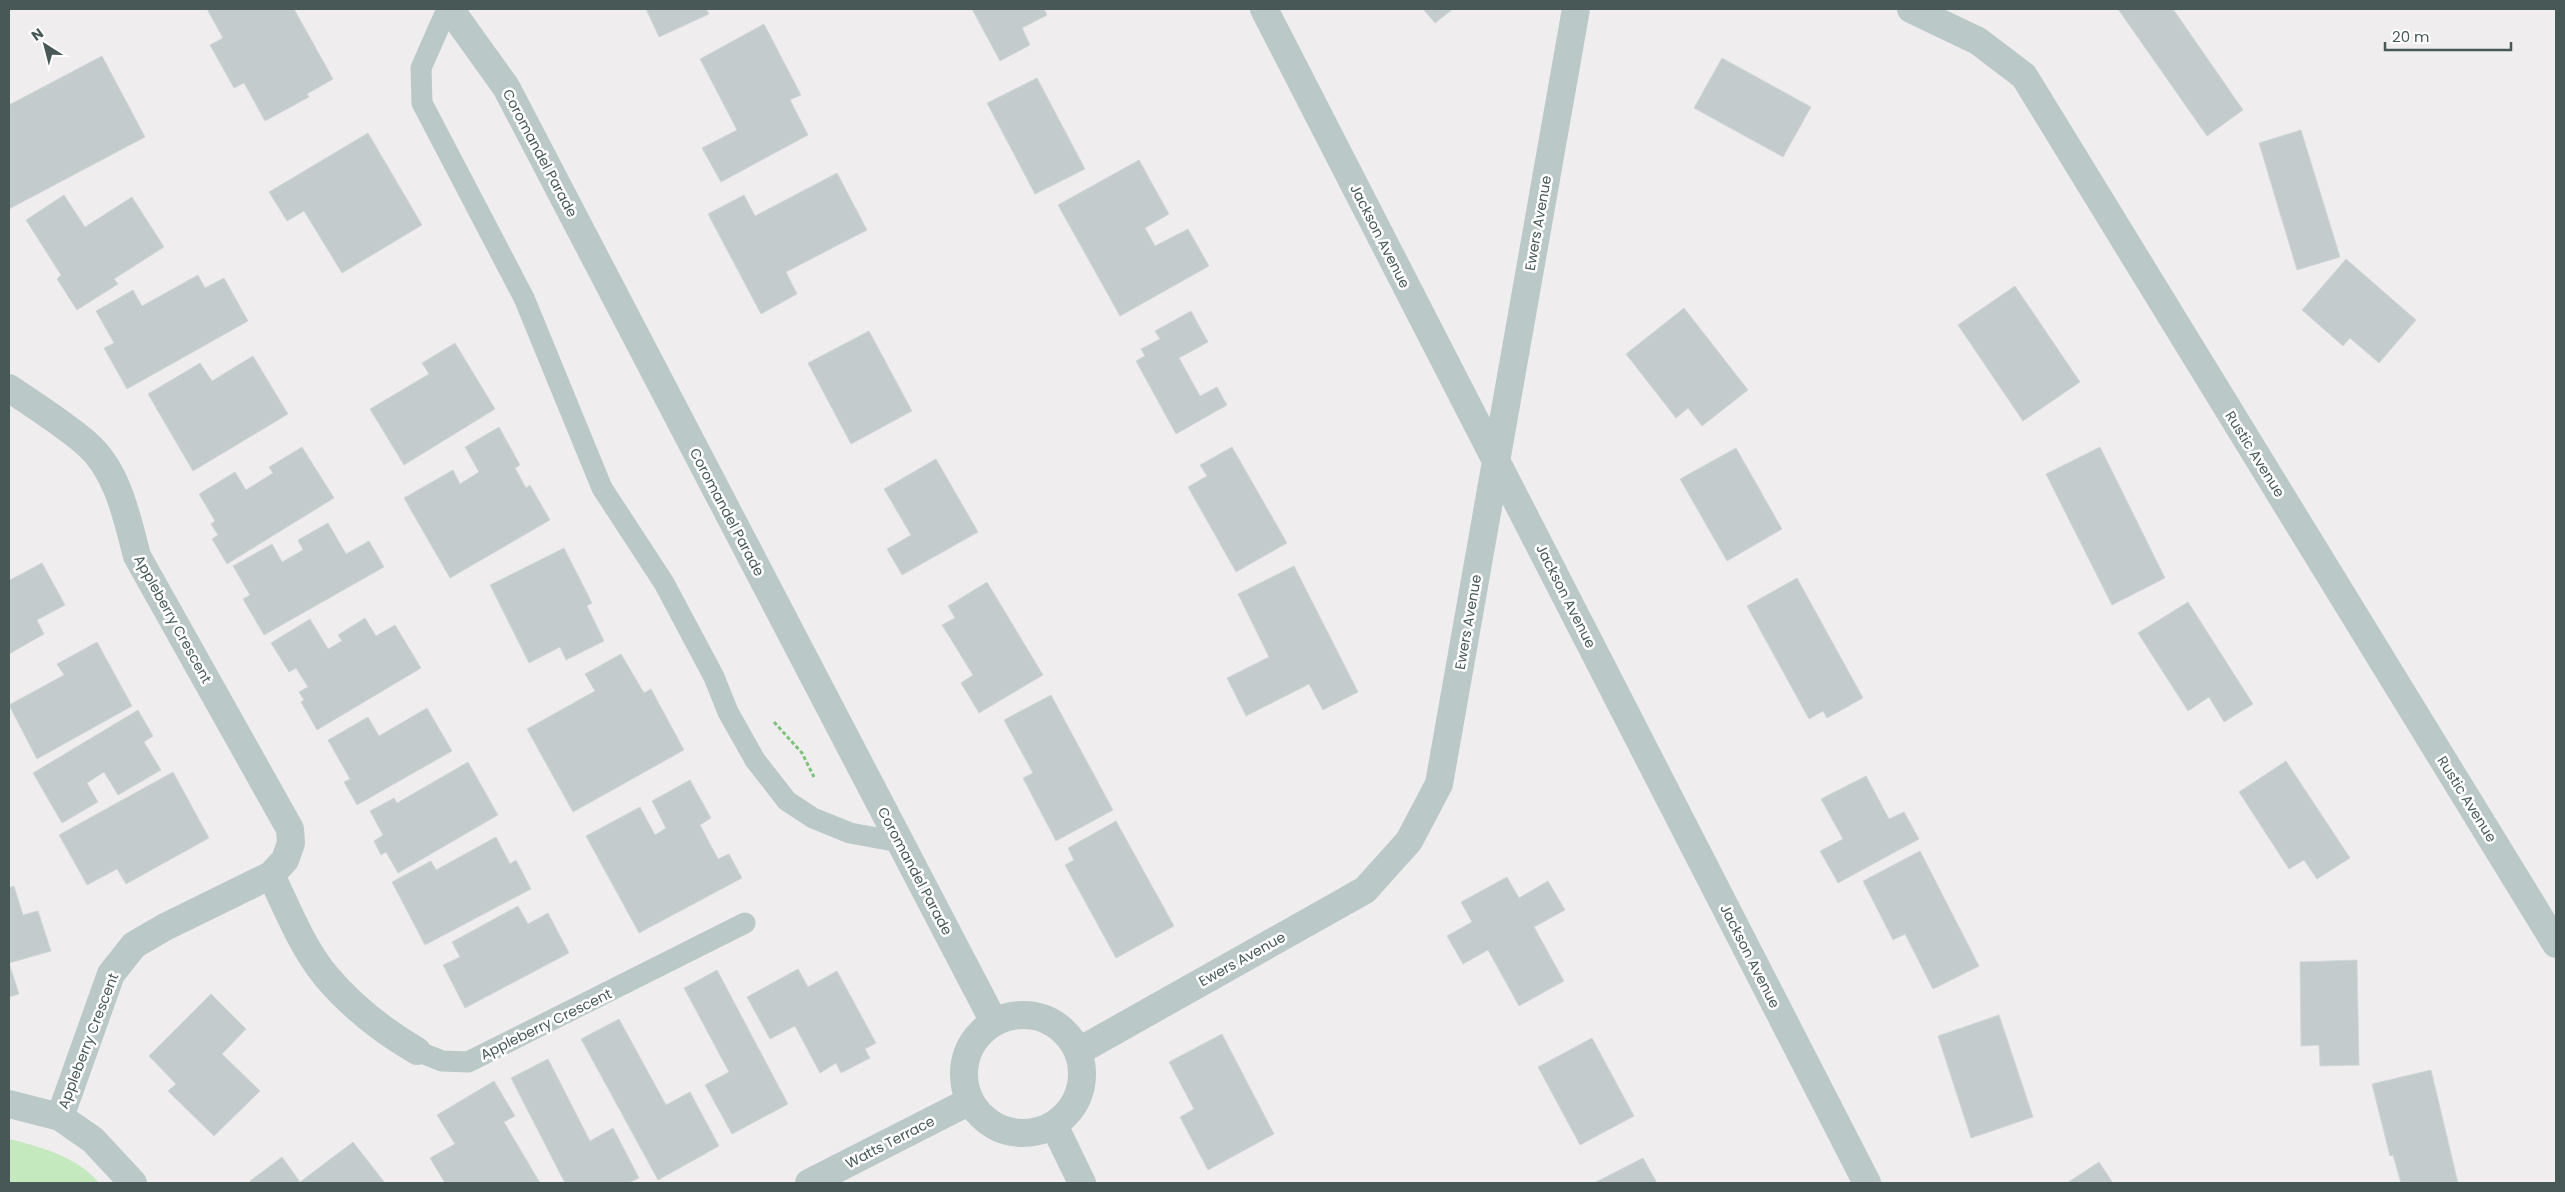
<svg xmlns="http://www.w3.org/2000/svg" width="2565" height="1192" font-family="Poppins,sans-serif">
  <rect width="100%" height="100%" fill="#efedee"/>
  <path fill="#c5e9bf" d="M 9,1139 C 41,1147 78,1157 99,1183 L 9,1183 Z"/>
  <path fill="#c4cbcc" stroke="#d1d7d8" d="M 207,9 L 294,9 L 333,79 L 307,94 L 309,97 L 265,121 L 244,83 L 234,88 L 210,45 L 223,38 Z
    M 646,9 L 706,9 L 709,14 L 659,37 Z
    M 972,9 L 1044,9 L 1047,15 L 1022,28 L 1030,45 L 1000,61 Z
    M 1423,9 L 1453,9 L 1435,23 Z
    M 2118,9 L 2173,9 L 2243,110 L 2207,136 Z
    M 764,24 L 801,95 L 790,100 L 808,135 L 721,182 L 702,148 L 737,130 L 700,59 Z
    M 102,56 L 145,137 L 9,209 L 9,105 Z
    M 1722,58 L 1811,107 L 1783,157 L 1694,108 Z
    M 1037,78 L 1085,169 L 1035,194 L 987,103 Z
    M 2301,130 L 2340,257 L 2297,270 L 2259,143 Z
    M 368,133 L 422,225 L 342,273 L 304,211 L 287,221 L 269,192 Z
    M 1139,160 L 1169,214 L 1145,228 L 1155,246 L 1188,229 L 1209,266 L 1120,316 L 1058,205 Z
    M 837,173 L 867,230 L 786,272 L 797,294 L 761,314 L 708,214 L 744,195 L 755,216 Z
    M 64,195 L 85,227 L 132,197 L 164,247 L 114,279 L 118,284 L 77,310 L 57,279 L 61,275 L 26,220 Z
    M 2346,259 L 2416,320 L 2379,363 L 2350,338 L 2343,346 L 2302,310 Z
    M 198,275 L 205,288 L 224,278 L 248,321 L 127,389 L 104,348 L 114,343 L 96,311 L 133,290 L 142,306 Z
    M 2015,286 L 2080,382 L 2023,421 L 1958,325 Z
    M 1684,308 L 1748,390 L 1702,426 L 1688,408 L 1676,418 L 1626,354 Z
    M 1191,311 L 1208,342 L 1179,358 L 1200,396 L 1217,387 L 1227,405 L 1176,434 L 1136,361 L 1145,356 L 1141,349 L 1160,339 L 1155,331 Z
    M 869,331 L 912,411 L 851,444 L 808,363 Z
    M 455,343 L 495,409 L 404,465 L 370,409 L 429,374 L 422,363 Z
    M 253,356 L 288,414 L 193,471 L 148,394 L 200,363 L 212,381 Z
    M 499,427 L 520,465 L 515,468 L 526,488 L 530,485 L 550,520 L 450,578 L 404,498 L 453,470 L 460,484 L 479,472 L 465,447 Z
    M 302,447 L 334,498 L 227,564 L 212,539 L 218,535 L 211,524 L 215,521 L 199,494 L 235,472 L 246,490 L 273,473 L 269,467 Z
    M 1232,447 L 1287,543 L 1236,572 L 1188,487 L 1207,476 L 1200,465 Z
    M 2100,447 L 2165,578 L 2112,605 L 2046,474 Z
    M 1736,448 L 1782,529 L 1727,561 L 1680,479 Z
    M 936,459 L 978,532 L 902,575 L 887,549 L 911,535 L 884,489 Z
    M 328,523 L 346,554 L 369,541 L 384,567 L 264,635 L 243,599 L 250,595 L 233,566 L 272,544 L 282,562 L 303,550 L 298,540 Z
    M 564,548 L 592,603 L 587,606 L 604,641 L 566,660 L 560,647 L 529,663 L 490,585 Z
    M 42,563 L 65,605 L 37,620 L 44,634 L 9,654 L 9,578 L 10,580 Z
    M 1294,566 L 1358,692 L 1323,710 L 1309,684 L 1246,716 L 1227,678 L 1269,657 L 1238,594 Z
    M 1797,578 L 1863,698 L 1827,718 L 1823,711 L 1809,719 L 1747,606 Z
    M 987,582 L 1043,675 L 979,713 L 961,683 L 973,675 L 942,625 L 955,618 L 948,606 Z
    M 2188,602 L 2253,704 L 2224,722 L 2209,697 L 2188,711 L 2138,633 Z
    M 365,618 L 376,636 L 395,625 L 421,668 L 317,730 L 301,702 L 304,700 L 299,692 L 308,687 L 296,668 L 289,672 L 271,643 L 310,619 L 328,649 L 342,641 L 338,635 Z
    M 97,642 L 132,706 L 37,759 L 9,705 L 64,675 L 57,664 Z
    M 621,654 L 644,693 L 651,689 L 684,750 L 573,812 L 527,729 L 595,691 L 585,674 Z
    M 1051,695 L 1113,810 L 1056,841 L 1023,778 L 1033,773 L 1004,720 Z
    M 427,708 L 452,751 L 357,805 L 344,782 L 350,779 L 328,740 L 368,717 L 379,736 Z
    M 138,710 L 153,736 L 144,742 L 161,770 L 118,795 L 104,772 L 87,783 L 98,802 L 62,823 L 33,773 Z
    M 2286,761 L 2350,858 L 2317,879 L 2304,860 L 2289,869 L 2239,792 Z
    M 468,762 L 498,815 L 398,873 L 386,852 L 381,855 L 374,841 L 383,835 L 370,811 L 394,798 L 397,803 Z
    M 173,772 L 209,838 L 126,884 L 117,869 L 87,885 L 59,835 Z
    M 1866,776 L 1889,819 L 1904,812 L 1919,839 L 1838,883 L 1820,851 L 1843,839 L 1821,799 Z
    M 690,780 L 711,818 L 700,825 L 718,859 L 729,854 L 742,878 L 639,933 L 586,836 L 640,807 L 655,835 L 666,828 L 652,801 Z
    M 1116,821 L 1174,926 L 1116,958 L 1065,865 L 1074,860 L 1068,848 Z
    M 496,837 L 510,864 L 516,860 L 531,889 L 425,945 L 392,882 L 431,861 L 436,870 Z
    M 1920,851 L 1979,966 L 1933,989 L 1905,934 L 1893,940 L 1863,881 Z
    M 1507,877 L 1519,898 L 1548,881 L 1565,910 L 1534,927 L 1564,981 L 1519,1006 L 1488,950 L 1463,964 L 1447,936 L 1472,922 L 1461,902 Z
    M 14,886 L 23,915 L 38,911 L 51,951 L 9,963 L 19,994 L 9,997 L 9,888 Z
    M 518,906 L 528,924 L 548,913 L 569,953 L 465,1008 L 443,965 L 460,957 L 452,942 Z
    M 2357,960 L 2359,1065 L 2320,1066 L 2319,1045 L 2301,1046 L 2300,962 Z
    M 798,969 L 808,987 L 837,971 L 876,1043 L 865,1049 L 870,1058 L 841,1073 L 836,1063 L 820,1073 L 795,1026 L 770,1039 L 747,997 Z
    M 717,970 L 788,1104 L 732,1134 L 705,1085 L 729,1072 L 684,988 Z
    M 211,994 L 246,1029 L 222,1054 L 260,1091 L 214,1136 L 168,1091 L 176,1084 L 149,1056 Z
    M 1999,1015 L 2033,1117 L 1971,1138 L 1938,1036 Z
    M 619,1019 L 666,1105 L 690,1092 L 719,1146 L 658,1180 L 581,1039 Z
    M 1222,1034 L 1274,1134 L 1208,1170 L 1180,1117 L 1194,1109 L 1169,1062 Z
    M 1592,1038 L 1634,1116 L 1580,1145 L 1538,1067 Z
    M 548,1059 L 590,1141 L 613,1128 L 639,1178 L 628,1183 L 565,1183 L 511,1078 Z
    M 2431,1070 L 2458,1183 L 2401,1183 L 2393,1155 L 2390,1156 L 2372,1084 Z
    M 494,1081 L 515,1116 L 504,1122 L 540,1183 L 445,1183 L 430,1158 L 455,1144 L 437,1115 Z
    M 353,1142 L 385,1183 L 252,1183 L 250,1181 L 282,1157 L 300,1182 Z
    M 1643,1158 L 1657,1183 L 1594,1183 Z
    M 2099,1162 L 2113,1183 L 2067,1183 Z"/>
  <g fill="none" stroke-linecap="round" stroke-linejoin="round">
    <path stroke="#7dc37b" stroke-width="3" stroke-dasharray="4 2.5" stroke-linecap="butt" d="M 774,722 L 802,753 L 814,777"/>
    <path stroke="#bac8c7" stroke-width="21" d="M 447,9 L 421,68 L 422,103 L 524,298 L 602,488 L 664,583 L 714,677 L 728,712 L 755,760 L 787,801 L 813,818 L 850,833 L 899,842
      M 417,1051 L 442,1061 L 468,1062 L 745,923"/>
    <path stroke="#bac8c7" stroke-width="28" d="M 450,9 L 506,87 L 994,1022
      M 1264,9 L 1867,1183
      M 1911,9 L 1978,41 L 2024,76 L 2556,944
      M 9,388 C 35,406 63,423 87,444 C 118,471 127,518 137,556 L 290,829 L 291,843 L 285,860 L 271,875 L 165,927 L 134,945 L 111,974 L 60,1117
      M 271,875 C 287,908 302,947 326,976 C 351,1006 383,1031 417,1051
      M964 1074a59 59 0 1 1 118 0a59 59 0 1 1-118 0Z
      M 1079,1051 L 1365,890 L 1409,841 L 1439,784 L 1576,9
      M 9,1104 L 60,1117 L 93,1140 L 133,1183
      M 1054,1125 L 1082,1183
      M 809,1183 L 970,1101"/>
  </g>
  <g text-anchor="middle" stroke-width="5" stroke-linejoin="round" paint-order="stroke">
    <g font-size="14" fill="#475857" stroke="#fff">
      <text transform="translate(540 153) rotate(62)" y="5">Coromandel Parade</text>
      <text transform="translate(1538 223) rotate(-80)" y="5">Ewers Avenue</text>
      <text transform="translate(1380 236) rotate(63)" y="5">Jackson Avenue</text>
      <text transform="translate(2255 454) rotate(58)" y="5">Rustic Avenue</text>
      <text transform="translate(727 512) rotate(62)" y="5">Coromandel Parade</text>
      <text transform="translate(1566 596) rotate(63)" y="5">Jackson Avenue</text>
      <text transform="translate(173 619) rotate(61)" y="5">Appleberry Crescent</text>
      <text transform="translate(1468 622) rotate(-80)" y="5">Ewers Avenue</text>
      <text transform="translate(2467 799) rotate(58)" y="5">Rustic Avenue</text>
      <text transform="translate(915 871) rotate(62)" y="5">Coromandel Parade</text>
      <text transform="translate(1750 956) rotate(63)" y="5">Jackson Avenue</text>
      <text transform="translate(1242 959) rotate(-29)" y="5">Ewers Avenue</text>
      <text transform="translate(546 1024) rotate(-26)" y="5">Appleberry Crescent</text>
      <text transform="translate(88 1041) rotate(-69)" y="5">Appleberry Crescent</text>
      <text transform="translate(890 1142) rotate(-27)" y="5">Watts Terrace</text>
    </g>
  </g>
  <rect width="2565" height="1192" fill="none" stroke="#475857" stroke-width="20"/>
  <g transform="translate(45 45) rotate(324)" stroke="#ffffff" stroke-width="4" paint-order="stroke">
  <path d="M0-4L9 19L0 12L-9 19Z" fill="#475857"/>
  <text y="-8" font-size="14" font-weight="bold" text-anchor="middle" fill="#475857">N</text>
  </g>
  <path d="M2385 42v8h126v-8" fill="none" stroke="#475857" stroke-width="2.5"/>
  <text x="2392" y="42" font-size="15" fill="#475857" stroke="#ffffff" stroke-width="4" paint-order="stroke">20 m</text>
</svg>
